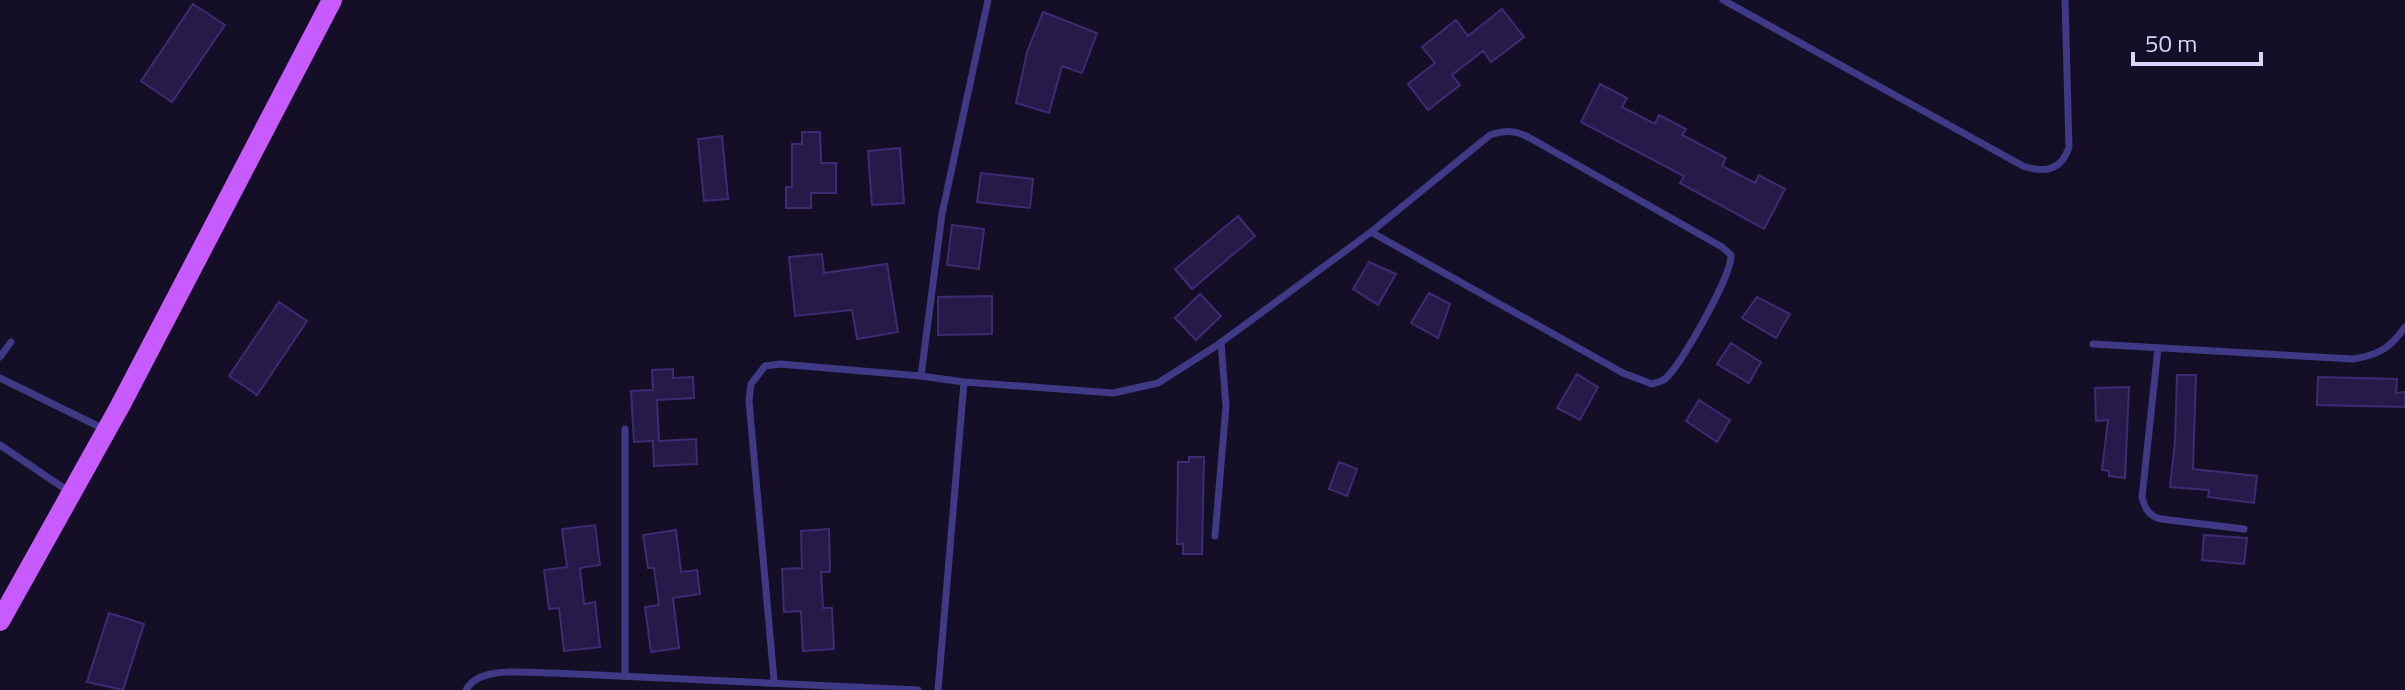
<svg xmlns="http://www.w3.org/2000/svg" width="2405" height="690" font-family="'Titillium Web',sans-serif">
  <rect width="100%" height="100%" fill="#140f26"/>
  <path fill="#251a48" stroke="#3d2c74" stroke-width="2" d="M 193,4 L 225,25 L 172,102 L 141,81 Z
    M 1502,9 L 1524,37 L 1491,62 L 1483,51 L 1452,75 L 1460,85 L 1428,110 L 1408,84 L 1435,63 L 1422,47 L 1456,20 L 1468,36 Z
    M 1043,12 L 1097,33 L 1082,73 L 1062,66 L 1049,113 L 1016,103 L 1027,52 Z
    M 1600,84 L 1627,98 L 1622,107 L 1655,124 L 1659,115 L 1686,129 L 1682,135 L 1726,158 L 1722,166 L 1755,183 L 1759,175 L 1785,189 L 1764,229 L 1680,183 L 1684,176 L 1581,122 Z
    M 802,132 L 820,132 L 821,163 L 836,163 L 836,193 L 811,193 L 811,208 L 786,208 L 786,187 L 792,187 L 792,144 L 802,144 Z
    M 722,136 L 728,199 L 704,201 L 698,139 Z
    M 900,148 L 904,203 L 872,205 L 868,151 Z
    M 981,173 L 1033,179 L 1030,208 L 977,202 Z
    M 1238,216 L 1255,236 L 1192,289 L 1175,269 Z
    M 952,225 L 984,229 L 979,269 L 947,265 Z
    M 822,254 L 824,273 L 887,264 L 898,332 L 857,339 L 852,310 L 795,316 L 789,257 Z
    M 1369,262 L 1396,274 L 1378,305 L 1353,289 Z
    M 1429,293 L 1450,304 L 1438,338 L 1411,323 Z
    M 1200,294 L 1221,316 L 1196,340 L 1175,318 Z
    M 992,296 L 992,334 L 938,335 L 938,297 Z
    M 1757,297 L 1790,314 L 1776,338 L 1742,318 Z
    M 279,302 L 307,321 L 257,395 L 229,376 Z
    M 1731,343 L 1761,362 L 1749,383 L 1717,364 Z
    M 673,369 L 673,378 L 693,377 L 694,398 L 657,400 L 659,441 L 696,439 L 697,464 L 654,466 L 653,441 L 634,442 L 631,391 L 653,390 L 652,370 Z
    M 1577,374 L 1598,387 L 1580,420 L 1557,408 Z
    M 2177,375 L 2196,375 L 2193,469 L 2257,476 L 2254,503 L 2208,497 L 2209,490 L 2170,487 L 2175,442 Z
    M 2318,377 L 2397,379 L 2396,393 L 2405,392 L 2405,407 L 2317,405 Z
    M 2129,387 L 2125,478 L 2109,476 L 2109,471 L 2102,470 L 2108,420 L 2096,421 L 2095,388 Z
    M 1699,400 L 1730,420 L 1717,442 L 1686,421 Z
    M 1189,457 L 1204,457 L 1202,554 L 1183,554 L 1183,544 L 1177,544 L 1178,462 L 1189,462 Z
    M 1339,462 L 1357,469 L 1347,496 L 1329,489 Z
    M 595,525 L 600,565 L 580,568 L 584,604 L 595,602 L 600,647 L 564,651 L 559,608 L 549,609 L 544,570 L 567,567 L 562,529 Z
    M 829,529 L 830,572 L 821,572 L 823,608 L 832,608 L 834,649 L 803,651 L 801,611 L 784,612 L 782,569 L 802,568 L 801,531 Z
    M 676,530 L 681,572 L 697,570 L 700,594 L 673,598 L 679,648 L 651,652 L 645,607 L 659,605 L 654,568 L 648,568 L 643,535 Z
    M 2204,535 L 2247,538 L 2244,564 L 2202,560 Z
    M 109,613 L 144,624 L 123,690 L 87,682 Z"/>
  <g fill="none" stroke-linecap="round" stroke-linejoin="round">
    <path stroke="#3f3986" stroke-width="7" d="M 1723,0 L 2023,166 C 2045,173 2061,171 2069,147 L 2065,0
      M 2093,344 L 2353,359 C 2379,355 2390,348 2405,327
      M 2158,348 L 2142,497 C 2145,509 2149,516 2161,519 L 2244,529
      M 0,357 L 11,342
      M 0,378 L 104,429
      M 964,382 L 1113,393 L 1158,383 L 1216,346 L 1371,232 L 1490,135 C 1506,130 1515,130 1530,138 L 1722,247 L 1731,255 C 1732,275 1683,361 1668,376 C 1664,381 1659,382 1652,384 L 1623,373 L 1371,232
      M 0,445 L 71,493
      M 1215,536 L 1226,406 L 1221,342
      M 625,675 L 625,429
      M 774,680 L 749,401 L 751,384 L 765,366 L 780,364 L 921,376
      M 466,690 C 479,665 529,673 553,673 L 918,690
      M 938,690 L 964,382 L 921,376 L 942,214 L 988,0"/>
    <path stroke="#c85bff" stroke-width="20" d="M 0,621 L 120,406 L 332,0"/>
  </g>
  <path d="M2133 52v12h128v-12" fill="none" stroke="#dbd4ff" stroke-width="4"/>
  <text x="2145" y="52" font-size="24" fill="#dbd4ff" stroke="#140f26" stroke-width="6" paint-order="stroke">50 m</text>
</svg>
